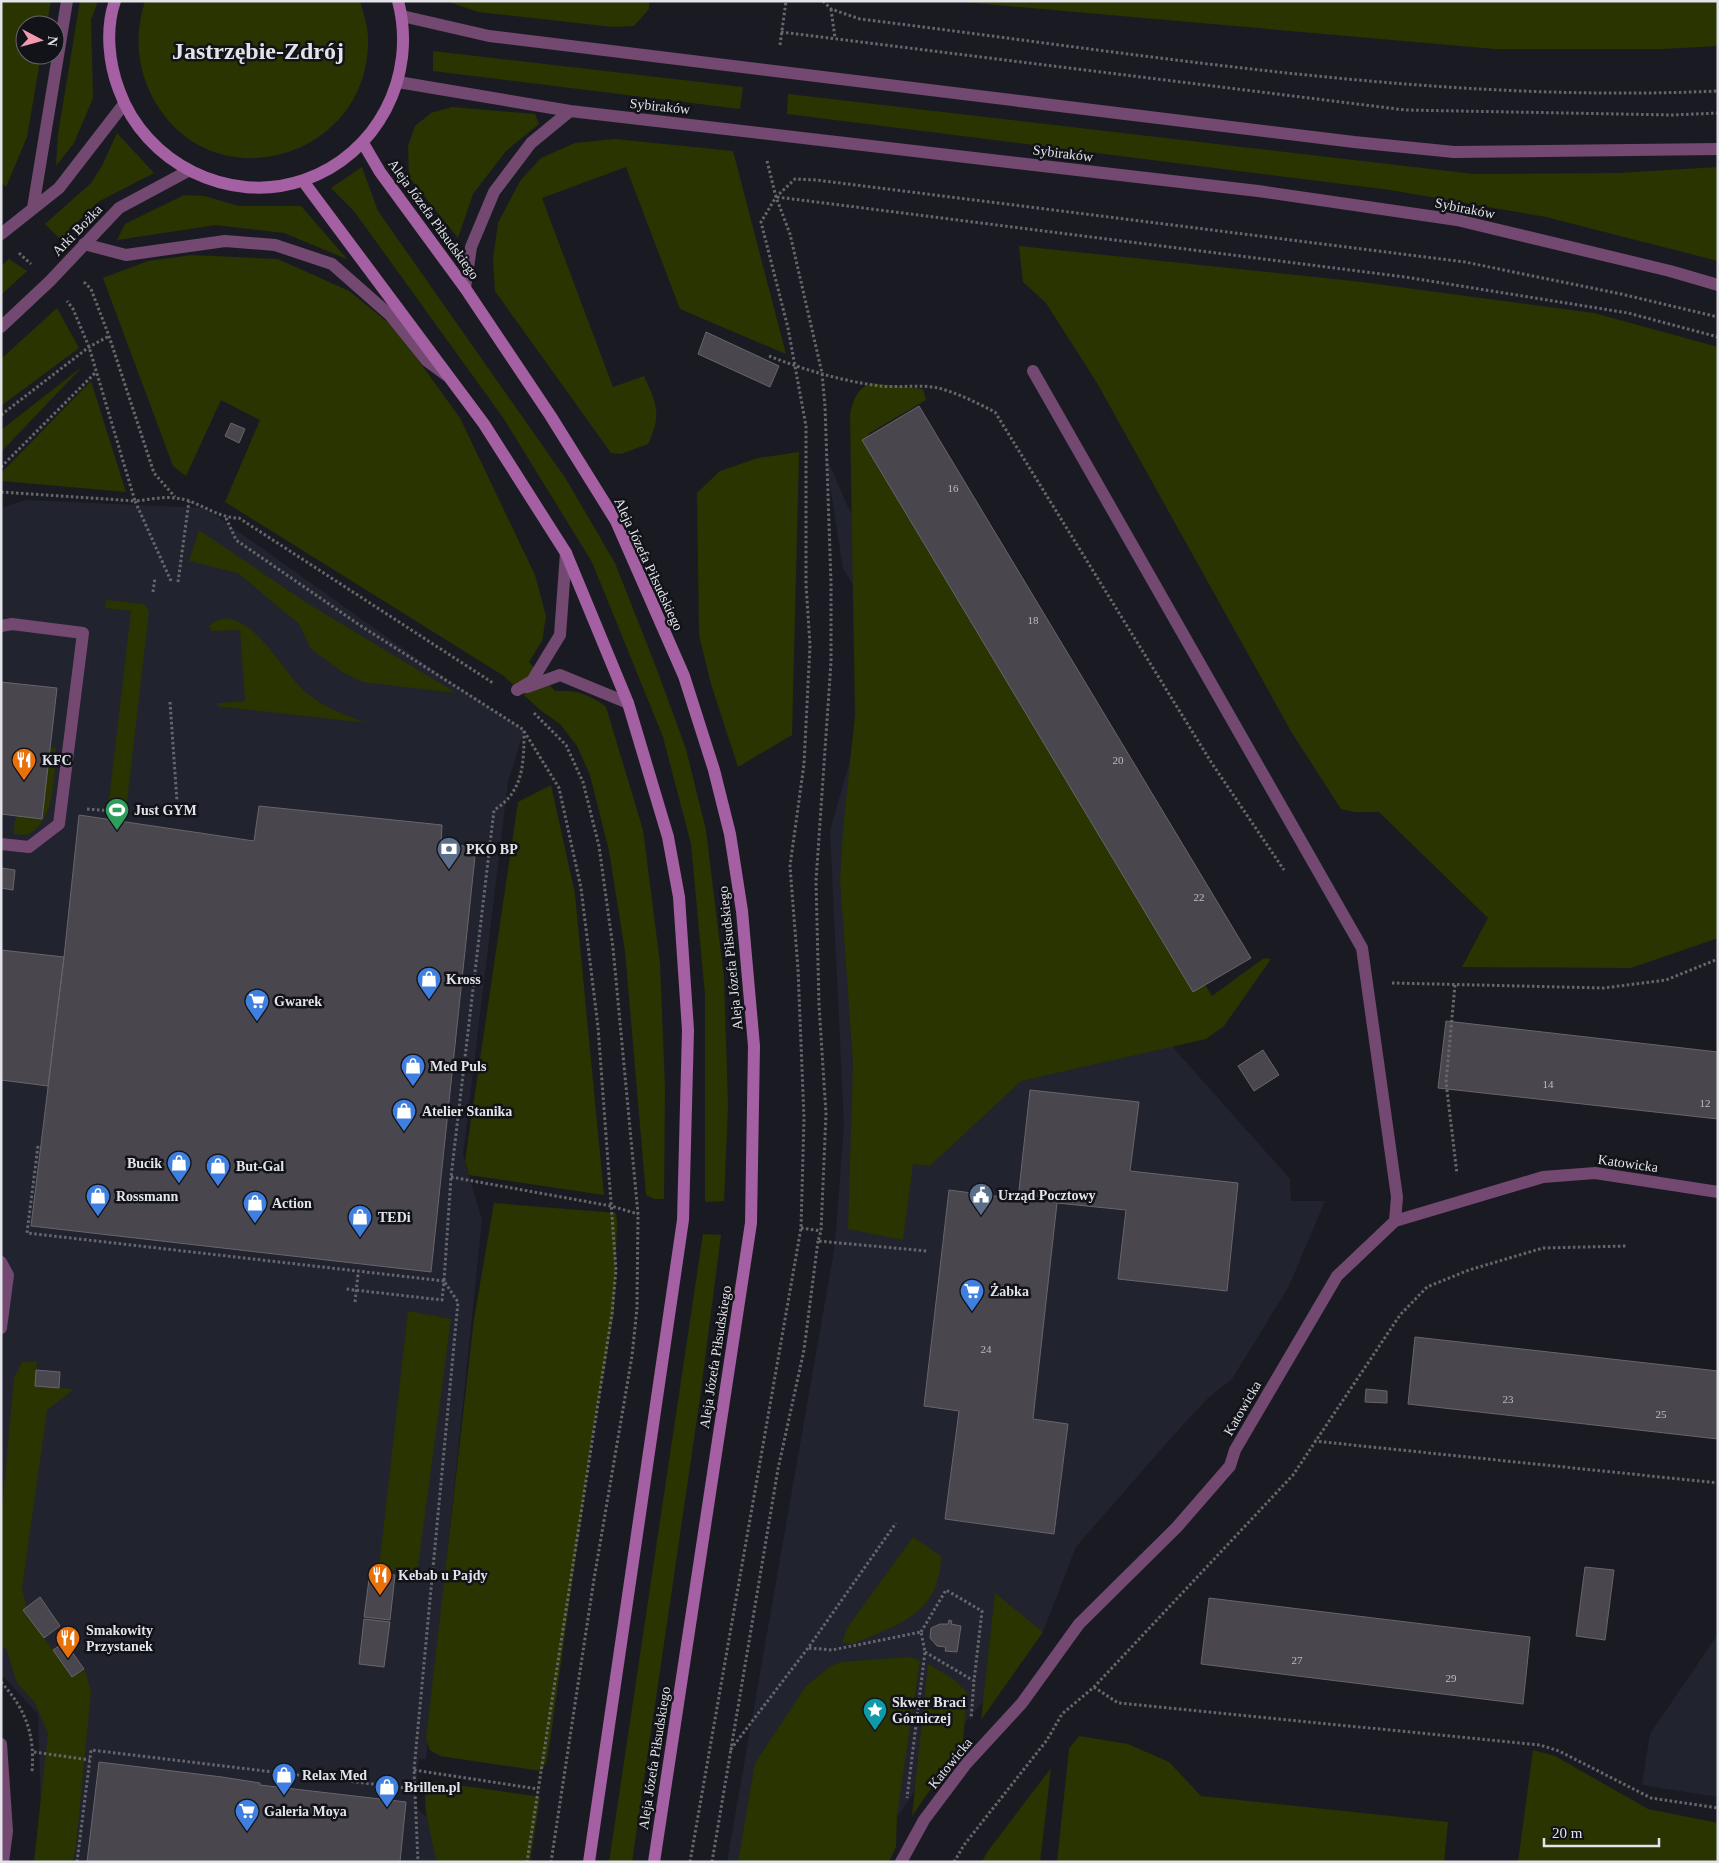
<svg xmlns="http://www.w3.org/2000/svg" width="1719" height="1863" font-family="Georgia,serif">
  <rect width="100%" height="100%" fill="#1a1b22"/>
  <path fill="#21232f" d="M 825,454 L 848,507 L 1116,973 L 1177,1052 L 1290,1179 L 1291,1201 L 1325,1201 L 1289,1286 L 1232,1379 L 1208,1398 L 1170,1439 L 1076,1547 L 1042,1634 L 942,1749 L 868,1862 L 727,1862 L 835,1245 L 844,1125 L 830,830 L 862,720 L 862,600 L 843,568 Z
    M 26,500 L 205,508 L 449,681 L 524,730 L 508,782 L 463,1155 L 482,1220 L 426,1759 L 419,1759 L 415,1806 L 449,1839 L 441,1862 L 34,1862 L 41,1813 L 38,1714 L 1,1674 L 1,508 Z
    M 1718,1634 L 1718,1797 L 1642,1785 L 1650,1734 Z"/>
  <path fill="#293400" d="M 1,1 L 51,1 L 47,25 L 25,25 L 25,55 L 41,55 L 27,137 L 6,187 L 1,182 Z
    M 80,1 L 98,1 L 91,20 L 93,98 L 74,143 L 56,166 L 58,134 Z
    M 145,1 L 360,1 C 363,12 368,27 368,38 C 371,158 213,205 154,100 C 137,69 134,35 145,1 Z
    M 446,1 L 649,1 L 649,9 L 634,26 L 613,27 L 478,12 Z
    M 951,1 L 1718,1 L 1718,46 L 1662,49 L 1495,49 Z
    M 433,51 L 743,87 L 740,109 L 433,71 Z
    M 788,94 L 1474,174 L 1618,173 L 1718,167 L 1718,261 L 1546,217 L 1390,190 L 787,114 Z
    M 452,107 L 535,114 L 539,124 L 506,151 L 473,194 L 458,238 L 409,177 L 408,146 L 415,126 L 431,113 Z
    M 117,133 L 154,173 L 98,202 L 60,239 L 45,224 L 91,183 L 102,166 Z
    M 615,139 L 733,151 L 786,354 L 680,309 L 626,167 L 542,198 L 613,387 L 644,376 C 657,405 662,413 648,444 L 621,454 L 611,453 L 495,291 L 493,259 L 498,223 L 520,181 L 541,158 L 575,143 Z
    M 362,167 L 378,211 L 566,479 L 615,563 L 656,667 L 686,749 L 706,830 L 724,978 L 728,1106 L 724,1201 L 705,1202 L 705,995 L 691,844 L 663,737 L 592,562 L 504,419 L 354,211 L 331,188 Z
    M 184,195 L 204,196 L 239,206 L 301,206 L 347,259 L 284,233 L 216,225 L 117,240 L 125,224 Z
    M 1019,246 L 1362,282 L 1594,313 L 1718,347 L 1718,938 L 1631,968 L 1462,967 L 1488,918 L 1379,812 L 1355,812 L 1341,809 L 1292,733 L 1097,383 L 1046,303 L 1023,282 Z
    M 192,255 L 278,259 L 349,291 L 395,328 L 460,418 L 535,575 L 546,616 L 542,641 L 529,662 L 555,691 C 576,690 589,694 606,707 L 643,830 L 660,963 L 665,1088 L 664,1199 L 654,1199 L 646,1195 L 625,951 L 609,851 L 590,775 L 577,746 L 560,724 L 540,710 L 504,676 L 225,502 L 260,420 L 221,400 L 186,476 L 173,466 L 103,278 L 148,261 Z
    M 9,259 L 27,271 L 1,295 L 1,266 Z
    M 57,308 L 79,348 L 1,406 L 1,359 Z
    M 83,366 L 1,452 L 1,430 Z
    M 91,381 L 126,492 L 2,481 L 2,472 Z
    M 871,383 L 923,389 L 926,400 L 868,434 L 1212,996 L 1264,958 L 1271,959 L 1224,1026 L 1206,1039 L 1021,1081 L 930,1166 L 913,1164 L 903,1240 L 848,1229 L 853,1064 L 840,880 L 843,829 L 855,715 L 850,414 C 854,399 856,390 871,383 Z
    M 799,452 L 792,735 L 738,767 L 711,684 L 699,635 L 697,493 L 720,471 L 758,458 Z
    M 199,530 L 307,603 L 456,693 L 363,682 L 342,672 L 311,649 L 299,624 L 238,573 L 189,561 Z
    M 106,600 L 144,604 L 149,611 L 127,802 L 109,800 L 131,611 L 105,608 Z
    M 225,618 C 260,622 281,670 305,692 C 323,707 345,715 367,723 L 217,706 L 218,703 L 245,701 L 240,630 L 211,631 L 209,626 L 215,621 Z
    M 50,748 L 56,748 C 53,777 57,820 27,835 L 13,834 L 16,816 L 42,819 Z
    M 551,785 L 575,894 L 604,1195 L 469,1175 L 465,1161 L 518,802 Z
    M 494,1203 L 616,1213 L 617,1223 L 614,1313 L 592,1438 L 550,1742 L 546,1763 L 541,1771 L 440,1756 L 430,1750 L 426,1739 L 474,1319 Z
    M 703,1234 L 721,1235 L 700,1398 L 632,1862 L 609,1862 Z
    M 408,1311 L 451,1319 L 417,1574 L 379,1568 Z
    M 37,1361 L 35,1386 L 74,1389 L 47,1410 L 22,1589 L 27,1607 L 24,1610 L 72,1677 L 85,1670 L 91,1692 L 76,1847 L 72,1862 L 34,1862 L 48,1733 L 35,1703 L 17,1683 L 6,1648 L 1,1649 L 1,1520 L 14,1378 L 22,1362 Z
    M 913,1537 L 941,1556 C 940,1615 898,1624 853,1644 L 842,1642 L 847,1628 Z
    M 995,1593 L 1043,1632 L 981,1720 Z
    M 909,1657 L 920,1660 L 897,1815 L 896,1847 L 889,1862 L 738,1862 L 755,1763 L 806,1686 L 831,1666 L 841,1662 Z
    M 928,1664 L 952,1678 L 967,1692 L 963,1742 L 912,1816 Z
    M 1079,1736 L 1128,1744 L 1169,1762 L 1201,1796 L 1448,1822 L 1444,1862 L 1057,1862 L 1069,1749 Z
    M 1533,1750 L 1555,1756 L 1648,1809 L 1718,1823 L 1718,1862 L 1518,1862 Z
    M 1051,1768 L 1040,1862 L 982,1862 L 988,1851 Z
    M 429,1781 L 534,1796 L 540,1798 L 530,1862 L 436,1862 C 434,1840 418,1800 429,1781 Z"/>
  <path fill="#4a464d" stroke="#69646c" d="M 706,332 L 779,366 L 770,387 L 698,354 Z
    M 919,406 L 1251,958 L 1193,992 L 862,440 Z
    M 231,423 L 245,429 L 239,443 L 225,436 Z
    M 1,682 L 57,688 L 42,819 L 1,814 Z
    M 259,806 L 442,825 L 441,844 L 476,847 L 431,1272 L 31,1226 L 64,957 L 79,815 L 254,841 Z
    M 1,868 L 15,870 L 13,890 L 1,888 Z
    M 1,950 L 64,957 L 48,1086 L 1,1080 Z
    M 1446,1021 L 1718,1052 L 1718,1119 L 1438,1088 Z
    M 1263,1050 L 1279,1075 L 1254,1091 L 1238,1066 Z
    M 1030,1090 L 1139,1102 L 1130,1171 L 1238,1183 L 1227,1291 L 1118,1279 L 1126,1210 L 1057,1203 L 1033,1419 L 1068,1424 L 1054,1534 L 945,1519 L 959,1411 L 924,1406 L 949,1190 L 1018,1199 Z
    M 1415,1337 L 1718,1371 L 1718,1439 L 1408,1404 Z
    M 36,1370 L 60,1372 L 59,1388 L 35,1386 Z
    M 1366,1389 L 1387,1391 L 1387,1403 L 1365,1402 Z
    M 1585,1567 L 1614,1570 L 1605,1640 L 1576,1636 Z
    M 370,1572 L 395,1575 L 390,1620 L 364,1617 Z
    M 40,1597 L 60,1626 L 44,1638 L 23,1610 Z
    M 1209,1598 L 1530,1637 L 1523,1704 L 1201,1664 Z
    M 364,1619 L 390,1622 L 384,1667 L 359,1664 Z
    M 949,1620 L 952,1621 L 951,1624 L 961,1626 L 957,1652 L 945,1651 L 946,1647 L 937,1646 L 930,1638 L 931,1628 L 940,1624 L 948,1624 Z
    M 65,1642 L 84,1669 L 72,1677 L 53,1650 Z
    M 99,1762 L 222,1777 L 260,1783 L 260,1785 L 406,1802 L 400,1862 L 87,1862 Z"/>
  <g fill="none" stroke-linecap="round" stroke-linejoin="round">
    <path stroke="#66676d" stroke-width="3" stroke-dasharray="2.5 2.5" stroke-linecap="butt" d="M 823,1 L 831,9 L 860,19 C 1144,54 1430,104 1718,91
      M 831,9 L 835,38
      M 781,32 L 1405,110 L 1672,115 L 1718,113
      M 780,45 L 786,1
      M 767,161 L 776,197 L 790,234 L 822,373 L 825,406 L 831,583 L 831,662 L 816,881 L 819,1005 L 826,1114 L 821,1231 L 818,1241 L 927,1251
      M 777,197 L 1405,277 L 1628,313 L 1718,337
      M 19,253 L 31,264
      M 84,282 L 91,289 L 109,336 L 154,473 L 175,497
      M 769,356 C 805,370 842,381 880,386 C 899,388 920,384 938,388 C 958,393 977,403 995,412 L 1211,762 L 1284,870
      M 1,415 L 89,347 L 109,336
      M 1,467 L 96,372
      M 1,492 L 135,501 L 89,347 L 73,309 L 67,301
      M 226,518 L 236,540 L 361,626 L 524,730 C 524,762 524,792 494,810 L 451,1177 L 444,1281 L 458,1302 L 414,1770 L 418,1862
      M 171,581 L 135,501 C 148,500 163,496 175,498 C 199,500 215,518 239,518 L 493,683
      M 178,582 L 189,501
      M 153,592 L 155,578
      M 170,702 L 177,801
      M 534,713 L 566,745 L 583,782 L 599,846 L 613,948 L 638,1214 L 637,1308 L 632,1356 L 594,1579 L 551,1862
      M 524,731 L 559,788 L 581,888 L 598,1027 L 616,1270 L 612,1313 L 527,1862
      M 87,809 L 126,812
      M 1392,983 L 1604,988 L 1666,980 L 1718,959
      M 1455,985 L 1446,1082 L 1457,1174
      M 38,1146 L 27,1233 L 444,1281 L 442,1300 L 346,1289
      M 451,1177 L 611,1206 L 638,1214
      M 801,1228 L 821,1231
      M 818,1241 L 804,1350 L 778,1469 L 731,1749 L 808,1648 L 896,1523
      M 1314,1441 L 1718,1483
      M 921,1632 L 946,1590 L 982,1611 L 974,1681
      M 809,1648 L 832,1650 L 921,1632 L 925,1652 L 907,1798
      M 925,1652 L 974,1681 L 971,1719
      M 1,1682 C 26,1710 35,1734 32,1772
      M 1094,1687 L 1118,1703 L 1540,1745 L 1559,1751 L 1651,1798 L 1718,1808
      M 34,1752 L 90,1760
      M 414,1770 L 538,1789
      M 77,1862 L 91,1750 L 414,1789
      M 690,1862 L 801,1228 L 804,1118 L 798,969 L 790,866 L 804,764 L 810,645 L 806,584 L 806,426 L 788,328 L 761,222 L 776,197 L 795,179 L 816,180 L 1465,262 L 1621,294 L 1718,317
      M 712,1862 L 731,1749
      M 954,1862 L 964,1845 L 1047,1740 L 1062,1714 L 1094,1687 L 1293,1475 L 1400,1315 L 1427,1287 L 1469,1270 L 1543,1248 L 1627,1246"/>
    <path stroke="#734971" stroke-width="12" d="M 1,626 L 12,624 L 83,633 L 59,824 L 29,847 L 1,844
      M 527,687 L 560,675 L 628,703
      M 517,690 L 532,681 L 560,635 L 566,553
      M 1,1262 L 8,1275 L 1,1328"/>
    <path stroke="#734971" stroke-width="12" d="M 1033,371 L 1362,948 L 1397,1197 L 1395,1221
      M 1,1744 L 7,1831 L 3,1862
      M 901,1862 L 924,1820 L 966,1764 L 1022,1703 L 1079,1624 L 1177,1527 L 1230,1466 L 1235,1450 L 1337,1276 L 1395,1221 L 1543,1177 L 1595,1173 L 1718,1192"/>
    <path stroke="#734971" stroke-width="12" d="M 402,16 L 489,36 L 1354,142 L 1454,152 L 1718,149
      M 398,82 L 570,111 L 1258,191 L 1457,220 L 1670,271 L 1718,285
      M 33,208 L 67,1
      M 1,234 L 59,188 L 124,104
      M 84,244 L 126,255 L 225,241 L 275,245 L 332,264 L 390,315 L 427,361 L 446,375
      M 465,288 L 471,247 L 494,192 L 531,143 L 570,111
      M 1,327 L 50,281 L 119,208 L 188,171"/>
    <path stroke="#a460a2" stroke-width="12" d="M 115,1 C 105,29 109,64 119,90 C 145,163 229,206 304,180 C 377,155 418,76 398,1
      M 363,143 L 380,172 L 465,288 L 550,415 L 616,521 L 684,676 L 714,770 L 730,834 L 742,911 L 754,1046 L 751,1223 L 654,1862
      M 303,181 L 484,424 L 566,553 L 628,703 L 668,837 L 679,897 L 688,1030 L 683,1220 L 589,1862"/>
    <path stroke="#66676d" stroke-width="3" stroke-dasharray="2.5 2.5" stroke-linecap="butt" d="M 355,1302 L 358,1274"/>
  </g>
  <defs>
    <symbol id="restaurant-pin" viewBox="-11 -11 22 30"><path d="M0 17L-7.5 6A9.5 9.5 0 1 1 7.5 6Z" fill="#e8710a" stroke="#121219"/><path d="M-5-6h1v4h1v-4h1v4h1v-4h1v5L-1.5 .5V6h-2V.5L-5-1ZM5-6V6H3V1.5H1.5Q1.5-4 5-6Z" fill="#fff"/></symbol>
    <symbol id="stadium-pin" viewBox="-11 -11 22 30"><path d="M0 17L-7.5 6A9.5 9.5 0 1 1 7.5 6Z" fill="#2e9e5b" stroke="#121219"/><path d="M0-5a6.5 5 0 1 0 0 10a6.5 5 0 1 0 0-10ZM-3.5-1.8h7v3.6h-7Z" fill="#fff"/></symbol>
    <symbol id="bank-pin" viewBox="-11 -11 22 30"><path d="M0 17L-7.5 6A9.5 9.5 0 1 1 7.5 6Z" fill="#5c6f8a" stroke="#121219"/><path d="M-6-4H6V4H-6ZM0-2.3a2.3 2.3 0 1 0 0 4.6a2.3 2.3 0 1 0 0-4.6Z" fill="#fff"/></symbol>
    <symbol id="shop-pin" viewBox="-11 -11 22 30"><path d="M0 17L-7.5 6A9.5 9.5 0 1 1 7.5 6Z" fill="#3f7fe0" stroke="#121219"/><path d="M-5-2.5h2.3a2.7 3.5 0 0 1 5.4 0H5L5.5 6h-11ZM-1.5-2.5h3a1.5 2.3 0 0 0-3 0Z" fill="#fff"/></symbol>
    <symbol id="supermarket-pin" viewBox="-11 -11 22 30"><path d="M0 17L-7.5 6A9.5 9.5 0 1 1 7.5 6Z" fill="#3f7fe0" stroke="#121219"/><path d="M-6-5.5h2.5l.6 2H6L4.5 2H-2.5L-4.4-4H-6ZM-1.5 3.2a1.3 1.3 0 1 0 .1 0ZM3 3.2a1.3 1.3 0 1 0 .1 0Z" fill="#fff"/></symbol>
    <symbol id="civic-pin" viewBox="-11 -11 22 30"><path d="M0 17L-7.5 6A9.5 9.5 0 1 1 7.5 6Z" fill="#5c6f8a" stroke="#121219"/><path d="M-.6-6.5H3V-4.5H.6V-3L4-1V1h2V6H-6V1h2V-1L-.6-3ZM-1.2 2.5V6h2.4V2.5Z" fill="#fff"/></symbol>
    <symbol id="sight-pin" viewBox="-11 -11 22 30"><path d="M0 17L-7.5 6A9.5 9.5 0 1 1 7.5 6Z" fill="#0f9aa8" stroke="#121219"/><path d="M0-6L1.8-2.2L6-1.7L2.9 1.2L3.7 5.4L0 3.3L-3.7 5.4L-2.9 1.2L-6-1.7L-1.8-2.2Z" fill="#fff"/></symbol>
  </defs>
  <g fill-rule="evenodd">
    <use href="#restaurant-pin" x="10" y="746" width="28" height="38"/>
    <use href="#stadium-pin" x="103" y="796" width="28" height="38"/>
    <use href="#bank-pin" x="435" y="835" width="28" height="38"/>
    <use href="#shop-pin" x="415" y="965" width="28" height="38"/>
    <use href="#supermarket-pin" x="243" y="987" width="28" height="38"/>
    <use href="#shop-pin" x="399" y="1052" width="28" height="38"/>
    <use href="#shop-pin" x="390" y="1097" width="28" height="38"/>
    <use href="#shop-pin" x="165" y="1149" width="28" height="38"/>
    <use href="#shop-pin" x="204" y="1152" width="28" height="38"/>
    <use href="#civic-pin" x="967" y="1181" width="28" height="38"/>
    <use href="#shop-pin" x="84" y="1182" width="28" height="38"/>
    <use href="#shop-pin" x="241" y="1189" width="28" height="38"/>
    <use href="#shop-pin" x="346" y="1203" width="28" height="38"/>
    <use href="#supermarket-pin" x="958" y="1277" width="28" height="38"/>
    <use href="#restaurant-pin" x="366" y="1561" width="28" height="38"/>
    <use href="#restaurant-pin" x="54" y="1624" width="28" height="38"/>
    <use href="#sight-pin" x="861" y="1696" width="28" height="38"/>
    <use href="#shop-pin" x="270" y="1761" width="28" height="38"/>
    <use href="#shop-pin" x="373" y="1773" width="28" height="38"/>
    <use href="#supermarket-pin" x="233" y="1797" width="28" height="38"/>
  </g>
  <g text-anchor="middle" stroke-width="5" stroke-linejoin="round" paint-order="stroke">
    <g font-size="11" fill="#bdbcc2">
      <text x="953" y="492">16</text>
      <text x="1033" y="624">18</text>
      <text x="1118" y="764">20</text>
      <text x="1199" y="901">22</text>
      <text x="1548" y="1088">14</text>
      <text x="1705" y="1107">12</text>
      <text x="986" y="1353">24</text>
      <text x="1508" y="1403">23</text>
      <text x="1661" y="1418">25</text>
      <text x="1297" y="1664">27</text>
      <text x="1451" y="1682">29</text>
    </g>
    <g font-size="14" fill="#e3e4e9" stroke="#121219">
      <text transform="translate(660 106) rotate(6)" y="5">Sybiraków</text>
      <text transform="translate(1063 153) rotate(7)" y="5">Sybiraków</text>
      <text transform="translate(1465 208) rotate(11)" y="5">Sybiraków</text>
      <text transform="translate(434 219) rotate(54)" y="5">Aleja Józefa Piłsudskiego</text>
      <text transform="translate(77 230) rotate(-46)" y="5">Arki Bożka</text>
      <text transform="translate(649 564) rotate(65)" y="5">Aleja Józefa Piłsudskiego</text>
      <text transform="translate(730 958) rotate(-96)" y="5">Aleja Józefa Piłsudskiego</text>
      <text transform="translate(1628 1163) rotate(8)" y="5">Katowicka</text>
      <text transform="translate(715 1357) rotate(-81)" y="5">Aleja Józefa Piłsudskiego</text>
      <text transform="translate(1242 1408) rotate(-60)" y="5">Katowicka</text>
      <text transform="translate(654 1758) rotate(-81)" y="5">Aleja Józefa Piłsudskiego</text>
      <text transform="translate(950 1763) rotate(-51)" y="5">Katowicka</text>
    </g>
    <g font-size="14" font-weight="bold" fill="#e3e4e9" stroke="#121219" text-anchor="start">
      <text x="42" y="765">KFC</text>
      <text x="134" y="815">Just GYM</text>
      <text x="466" y="854">PKO BP</text>
      <text x="446" y="984">Kross</text>
      <text x="274" y="1006">Gwarek</text>
      <text x="430" y="1071">Med Puls</text>
      <text x="422" y="1116">Atelier Stanika</text>
      <text x="162" y="1168" text-anchor="end">Bucik</text>
      <text x="236" y="1171">But-Gal</text>
      <text x="998" y="1200">Urząd Pocztowy</text>
      <text x="116" y="1201">Rossmann</text>
      <text x="272" y="1208">Action</text>
      <text x="378" y="1222">TEDi</text>
      <text x="990" y="1296">Żabka</text>
      <text x="398" y="1580">Kebab u Pajdy</text>
      <text x="86" y="1635">Smakowity<tspan x="86" dy="16">Przystanek</tspan></text>
      <text x="892" y="1707">Skwer Braci<tspan x="892" dy="16">Górniczej</tspan></text>
      <text x="302" y="1780">Relax Med</text>
      <text x="404" y="1792">Brillen.pl</text>
      <text x="264" y="1816">Galeria Moya</text>
    </g>
    <g font-size="24" font-weight="bold" fill="#e3e4e9" stroke="#121219">
      <text x="258" y="59">Jastrzębie-Zdrój</text>
    </g>
  </g>
  <rect width="1719" height="1863" fill="none" stroke="#e3e4e9" stroke-width="5"/>
  <g transform="translate(40 40) rotate(96)"><circle r="24" fill="#121219" stroke="#66666c"/>
  <path d="M0-4L9 19L0 12L-9 19Z" fill="#f29ab0"/>
  <text y="-8" font-size="14" font-weight="bold" text-anchor="middle" fill="#e3e4e9">N</text>
  </g>
  <path d="M1544 1838v8h115v-8" fill="none" stroke="#e3e4e9" stroke-width="2.5"/>
  <text x="1552" y="1838" font-size="15" fill="#e3e4e9" stroke="#121219" stroke-width="4" paint-order="stroke">20 m</text>
</svg>
